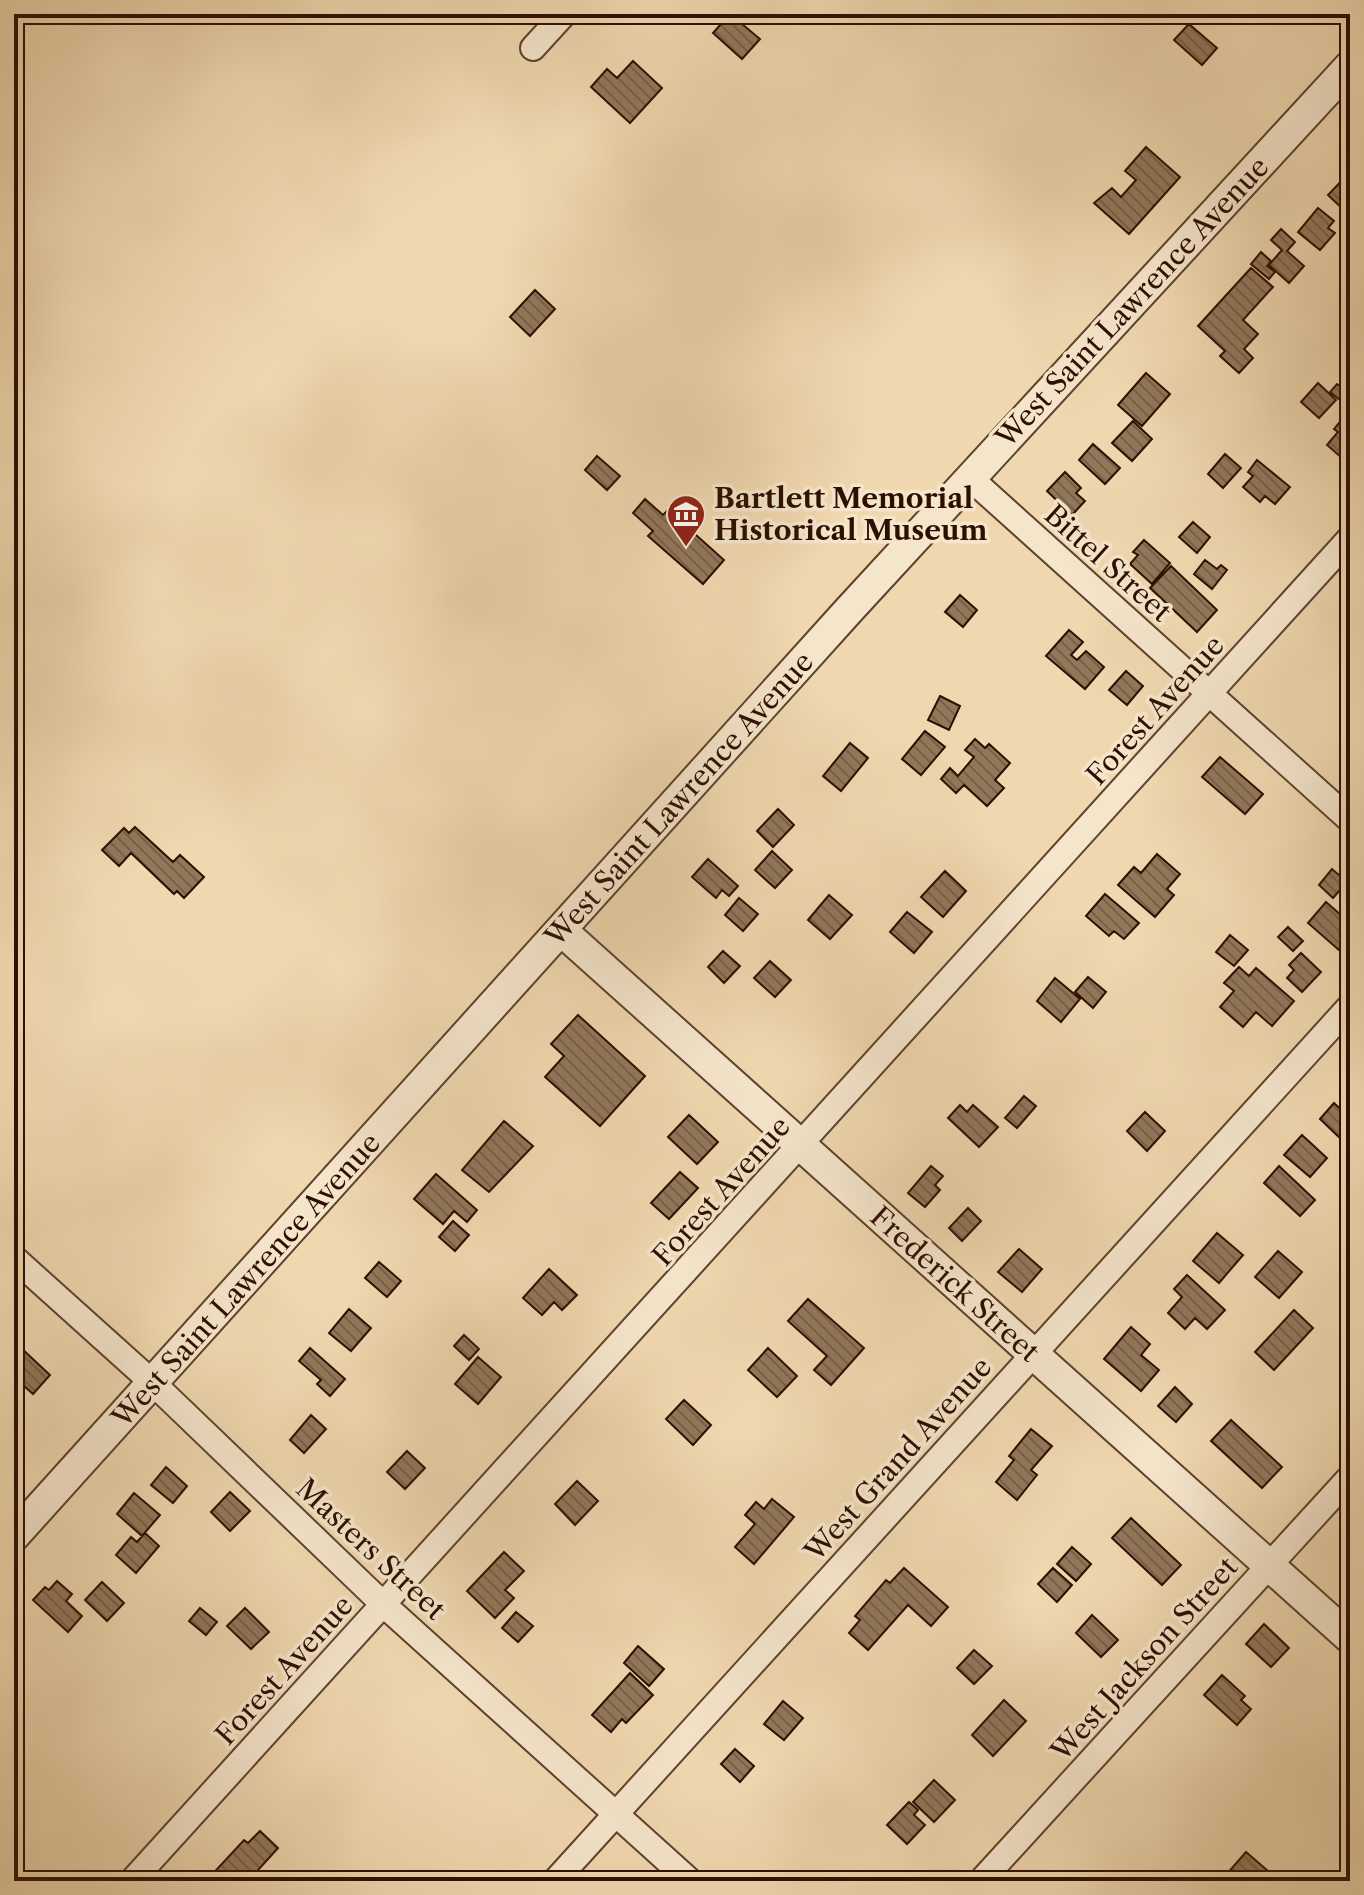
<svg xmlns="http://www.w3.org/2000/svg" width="1364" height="1895" font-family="'Libre Caslon Text',serif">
  <defs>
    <pattern id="building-back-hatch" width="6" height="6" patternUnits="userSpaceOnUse" patternTransform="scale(2)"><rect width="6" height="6" fill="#92775b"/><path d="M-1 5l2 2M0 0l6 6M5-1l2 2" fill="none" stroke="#786049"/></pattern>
  </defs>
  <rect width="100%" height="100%" fill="#efd7af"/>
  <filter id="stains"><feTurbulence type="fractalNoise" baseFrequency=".0025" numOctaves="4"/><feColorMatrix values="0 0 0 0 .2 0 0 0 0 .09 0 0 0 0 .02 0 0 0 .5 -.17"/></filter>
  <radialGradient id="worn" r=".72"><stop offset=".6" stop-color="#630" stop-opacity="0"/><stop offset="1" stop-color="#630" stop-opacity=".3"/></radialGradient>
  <path fill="url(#building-back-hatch)" stroke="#2d0f01" stroke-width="2" d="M 730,14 L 760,39 L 742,59 L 713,33 Z
    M 1189,24 L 1217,48 L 1202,65 L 1174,40 Z
    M 633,61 L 662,88 L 630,123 L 591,87 L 607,69 L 617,78 Z
    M 1146,147 L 1180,177 L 1129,234 L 1094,203 L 1112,188 L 1121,197 L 1136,180 L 1125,171 Z
    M 1350,172 L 1350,210 L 1347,213 L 1328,195 Z
    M 1318,208 L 1334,221 L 1328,228 L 1335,233 L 1320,250 L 1298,232 Z
    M 1281,229 L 1295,242 L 1287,251 L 1304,266 L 1289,283 L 1269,265 L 1282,250 L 1271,240 Z
    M 1261,252 L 1271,261 L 1267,266 L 1275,272 L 1269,279 L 1251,264 Z
    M 1251,268 L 1273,287 L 1243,320 L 1258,334 L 1244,349 L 1253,358 L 1239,373 L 1220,356 L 1225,351 L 1198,326 Z
    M 535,290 L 555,309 L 530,336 L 510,317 Z
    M 1146,373 L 1170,394 L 1142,426 L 1118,405 Z
    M 1318,383 L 1336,400 L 1319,418 L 1301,402 Z
    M 1337,384 L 1350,394 L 1344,403 L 1330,392 Z
    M 1343,418 L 1350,424 L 1350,465 L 1327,445 L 1338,432 L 1334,429 Z
    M 1133,421 L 1152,439 L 1132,461 L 1112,443 Z
    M 1093,444 L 1120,468 L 1105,484 L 1079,460 Z
    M 1225,454 L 1241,468 L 1223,488 L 1208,474 Z
    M 597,456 L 620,476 L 607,490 L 585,470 Z
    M 1257,460 L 1290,487 L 1275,504 L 1265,496 L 1260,502 L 1243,487 L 1253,476 L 1248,472 Z
    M 1065,472 L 1081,488 L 1076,493 L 1085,501 L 1072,515 L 1047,491 Z
    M 645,499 L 663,515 L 668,510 L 724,560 L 703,584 L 648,536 L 653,531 L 633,513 Z
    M 1193,522 L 1210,537 L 1197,553 L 1179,537 Z
    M 1144,540 L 1170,563 L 1152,584 L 1130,564 L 1138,555 L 1133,552 Z
    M 1205,560 L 1217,569 L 1221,565 L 1227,570 L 1212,589 L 1194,574 Z
    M 1171,566 L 1217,610 L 1197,632 L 1150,588 Z
    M 960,595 L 977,610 L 963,627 L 945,612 Z
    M 1069,630 L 1083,642 L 1071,655 L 1077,660 L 1086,651 L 1104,667 L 1085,689 L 1046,656 Z
    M 1126,671 L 1143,686 L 1127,705 L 1109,690 Z
    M 940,696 L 960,706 L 949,730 L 928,720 Z
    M 925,731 L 945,747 L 921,775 L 902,759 Z
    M 975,739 L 985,748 L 989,744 L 1010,763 L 995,780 L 1004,788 L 987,806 L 964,785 L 956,793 L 941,779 L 950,768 L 958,776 L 974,757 L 965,750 Z
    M 850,743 L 868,758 L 841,791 L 823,776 Z
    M 1220,757 L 1263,794 L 1245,814 L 1202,777 Z
    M 778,809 L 794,825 L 773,847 L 757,831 Z
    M 135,827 L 173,862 L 180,855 L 204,877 L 184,898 L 177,891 L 174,894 L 131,853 L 119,866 L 102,850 L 124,828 L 129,833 Z
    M 772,851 L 792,870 L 775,888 L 755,870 Z
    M 1157,854 L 1180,874 L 1167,889 L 1174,895 L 1155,917 L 1118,885 L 1134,867 L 1141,873 Z
    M 708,859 L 738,886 L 729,896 L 722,890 L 716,898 L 692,877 Z
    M 1332,869 L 1347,882 L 1333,898 L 1319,885 Z
    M 945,871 L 966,891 L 943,917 L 921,897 Z
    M 1105,894 L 1139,923 L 1124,939 L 1114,931 L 1109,936 L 1086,916 Z
    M 829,895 L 852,915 L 830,939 L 808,920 Z
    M 739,898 L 758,914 L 743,931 L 725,915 Z
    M 1326,902 L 1350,923 L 1342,934 L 1348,939 L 1339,950 L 1308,923 Z
    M 907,912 L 932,932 L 914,953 L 890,932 Z
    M 1288,927 L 1303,941 L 1293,951 L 1278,937 Z
    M 1230,935 L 1248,950 L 1234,966 L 1216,952 Z
    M 723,951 L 740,966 L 724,983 L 708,967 Z
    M 1301,953 L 1321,972 L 1302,992 L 1287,978 L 1294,970 L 1289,965 Z
    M 770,961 L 791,980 L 775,997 L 754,978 Z
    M 1239,967 L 1249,976 L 1256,968 L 1294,1001 L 1272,1026 L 1256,1012 L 1243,1027 L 1220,1007 L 1234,991 L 1224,983 Z
    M 1088,977 L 1106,992 L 1093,1008 L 1075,992 Z
    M 1055,978 L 1080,999 L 1061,1022 L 1037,1001 Z
    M 578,1015 L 645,1076 L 600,1126 L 545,1077 L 564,1056 L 551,1044 Z
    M 1024,1096 L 1036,1106 L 1017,1128 L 1005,1118 Z
    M 1334,1103 L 1350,1118 L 1350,1134 L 1343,1141 L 1320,1119 Z
    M 960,1105 L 967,1112 L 973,1105 L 998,1127 L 979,1147 L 948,1118 Z
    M 1145,1112 L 1165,1131 L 1147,1151 L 1127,1131 Z
    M 689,1115 L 718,1142 L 697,1164 L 668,1137 Z
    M 504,1121 L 533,1146 L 489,1192 L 462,1170 Z
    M 1302,1135 L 1327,1158 L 1310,1177 L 1284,1155 Z
    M 931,1166 L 943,1176 L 935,1185 L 940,1190 L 925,1207 L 908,1193 Z
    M 1279,1166 L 1315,1200 L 1300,1216 L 1264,1183 Z
    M 680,1172 L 698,1188 L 669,1219 L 651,1203 Z
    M 436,1174 L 477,1210 L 467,1222 L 454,1211 L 443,1224 L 414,1199 Z
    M 968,1208 L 981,1221 L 962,1241 L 949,1228 Z
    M 453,1221 L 469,1235 L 455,1251 L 439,1237 Z
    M 1217,1233 L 1243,1255 L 1219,1283 L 1193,1261 Z
    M 1019,1249 L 1042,1269 L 1022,1292 L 998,1272 Z
    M 1278,1251 L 1302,1272 L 1279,1298 L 1255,1277 Z
    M 379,1262 L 401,1281 L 387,1297 L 365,1278 Z
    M 549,1269 L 577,1295 L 562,1310 L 554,1302 L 542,1315 L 523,1298 Z
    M 1187,1275 L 1225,1310 L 1207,1329 L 1195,1318 L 1185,1329 L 1168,1313 L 1182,1297 L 1174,1289 Z
    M 808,1299 L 864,1348 L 831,1385 L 814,1370 L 827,1356 L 788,1321 Z
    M 349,1309 L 371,1328 L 351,1351 L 329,1333 Z
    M 1294,1310 L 1313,1328 L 1274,1370 L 1255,1352 Z
    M 1131,1327 L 1150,1344 L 1141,1355 L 1159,1370 L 1141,1391 L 1104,1359 Z
    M 464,1335 L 479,1349 L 469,1360 L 454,1346 Z
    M 20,1347 L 50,1375 L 33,1394 L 14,1377 L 14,1354 Z
    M 310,1348 L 345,1379 L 330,1396 L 317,1384 L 321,1380 L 299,1361 Z
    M 768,1348 L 797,1376 L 777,1397 L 748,1370 Z
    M 478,1357 L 501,1377 L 478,1404 L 455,1384 Z
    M 1175,1387 L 1192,1404 L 1176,1422 L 1158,1406 Z
    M 684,1400 L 711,1425 L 693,1445 L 666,1419 Z
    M 311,1415 L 326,1429 L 304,1453 L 290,1440 Z
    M 1231,1420 L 1282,1467 L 1262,1488 L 1211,1441 Z
    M 1031,1429 L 1052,1446 L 1031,1470 L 1037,1475 L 1017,1500 L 996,1482 L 1014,1460 L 1009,1456 Z
    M 407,1451 L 425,1468 L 405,1489 L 387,1472 Z
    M 166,1467 L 187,1486 L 173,1503 L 151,1485 Z
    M 577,1481 L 598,1501 L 575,1525 L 555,1504 Z
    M 230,1492 L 250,1511 L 230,1531 L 211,1512 Z
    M 134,1493 L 160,1515 L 142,1536 L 117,1514 Z
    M 772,1499 L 794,1517 L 754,1564 L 735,1547 L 755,1524 L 745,1515 L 756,1502 L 764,1509 Z
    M 1131,1518 L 1181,1565 L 1162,1585 L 1112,1538 Z
    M 145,1533 L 159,1546 L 136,1573 L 116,1555 L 131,1537 L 137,1542 Z
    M 1072,1547 L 1091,1564 L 1076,1581 L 1057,1564 Z
    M 504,1552 L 524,1571 L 505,1590 L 514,1598 L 495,1618 L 467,1591 Z
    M 904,1568 L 948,1607 L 931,1626 L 908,1605 L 868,1650 L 849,1633 L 860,1620 L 855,1616 L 886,1580 L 890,1583 Z
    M 1053,1568 L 1072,1585 L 1057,1602 L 1038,1584 Z
    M 57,1581 L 72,1594 L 66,1601 L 82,1616 L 68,1632 L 33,1600 L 45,1587 L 49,1590 Z
    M 102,1582 L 124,1603 L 107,1621 L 85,1600 Z
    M 200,1608 L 217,1622 L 206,1635 L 189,1621 Z
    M 245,1608 L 269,1632 L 251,1649 L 227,1626 Z
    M 516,1612 L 533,1626 L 518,1642 L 502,1628 Z
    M 1092,1615 L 1118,1640 L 1101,1657 L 1076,1633 Z
    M 1264,1624 L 1289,1648 L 1271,1667 L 1246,1644 Z
    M 638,1646 L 664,1669 L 649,1686 L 624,1663 Z
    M 974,1650 L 992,1666 L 974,1684 L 957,1668 Z
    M 630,1673 L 653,1695 L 626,1723 L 622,1719 L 611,1732 L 592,1715 Z
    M 1222,1675 L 1245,1696 L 1241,1700 L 1251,1709 L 1237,1725 L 1204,1695 Z
    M 1004,1700 L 1026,1721 L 993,1756 L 972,1735 Z
    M 783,1701 L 803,1718 L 784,1740 L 764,1724 Z
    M 735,1749 L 754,1766 L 740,1782 L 721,1764 Z
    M 934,1780 L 955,1800 L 934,1822 L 913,1802 Z
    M 909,1802 L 918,1810 L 914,1815 L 925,1825 L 907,1844 L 887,1825 Z
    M 260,1831 L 278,1848 L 248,1881 L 206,1881 L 244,1840 L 248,1843 Z
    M 1246,1852 L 1267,1870 L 1257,1881 L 1233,1881 L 1226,1875 Z"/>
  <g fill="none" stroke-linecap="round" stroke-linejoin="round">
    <defs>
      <path id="minor" d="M 533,48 L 564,14
        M 970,478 L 1350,820
        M 14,1258 L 154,1384 L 384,1605 L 690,1881
        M 132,1881 L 1350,538
        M 555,1881 L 1350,1006
        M 981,1881 L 1350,1477"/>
      <path id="tertiary" d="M 561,930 L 1350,1638
        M 14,1536 L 849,610 L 1350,66"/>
    </defs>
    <use href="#minor" stroke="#5e412c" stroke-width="28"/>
    <use href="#tertiary" stroke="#5e412c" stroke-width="34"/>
    <use href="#minor" stroke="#f5e5cb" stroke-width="24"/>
    <use href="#tertiary" stroke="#f5e5cb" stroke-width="30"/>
  </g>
  <defs>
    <symbol id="museum-pin" viewBox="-11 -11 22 30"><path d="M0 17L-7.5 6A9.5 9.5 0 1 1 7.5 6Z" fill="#8f2418" stroke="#f5e5cb"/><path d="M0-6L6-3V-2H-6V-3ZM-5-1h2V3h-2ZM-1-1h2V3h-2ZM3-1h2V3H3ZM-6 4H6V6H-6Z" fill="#fff"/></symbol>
  </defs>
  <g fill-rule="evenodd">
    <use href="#museum-pin" x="664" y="492" width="44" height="60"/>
  </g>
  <g text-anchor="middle" stroke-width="7" stroke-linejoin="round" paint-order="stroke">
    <g font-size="28" fill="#2d0f01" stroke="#f5e5cb">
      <text transform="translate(1132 302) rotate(-47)" y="10">West Saint Lawrence Avenue</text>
      <text transform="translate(1108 563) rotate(42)" y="10">Bittel Street</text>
      <text transform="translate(1155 710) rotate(-48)" y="10">Forest Avenue</text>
      <text transform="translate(679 799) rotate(-48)" y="10">West Saint Lawrence Avenue</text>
      <text transform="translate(721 1191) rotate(-48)" y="10">Forest Avenue</text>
      <text transform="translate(246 1280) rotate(-48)" y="10">West Saint Lawrence Avenue</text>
      <text transform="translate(955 1284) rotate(42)" y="10">Frederick Street</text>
      <text transform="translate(898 1459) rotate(-48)" y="10">West Grand Avenue</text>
      <text transform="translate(371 1549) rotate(43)" y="10">Masters Street</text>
      <text transform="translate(1144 1659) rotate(-48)" y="10">West Jackson Street</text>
      <text transform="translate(284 1670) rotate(-48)" y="10">Forest Avenue</text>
    </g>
    <g font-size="28" font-weight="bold" fill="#2d0f01" stroke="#f5e5cb" text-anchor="start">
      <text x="714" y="508">Bartlett Memorial<tspan x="714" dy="32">Historical Museum</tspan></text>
    </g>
  </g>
  <rect width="1364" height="1895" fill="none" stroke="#efd7af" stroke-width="48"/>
  <rect x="16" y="16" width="1332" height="1863" fill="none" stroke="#2d0f01" stroke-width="4"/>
  <rect x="24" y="24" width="1316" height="1847" fill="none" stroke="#2d0f01" stroke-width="2"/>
  <rect width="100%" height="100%" filter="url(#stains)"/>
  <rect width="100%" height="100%" fill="url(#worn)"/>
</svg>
